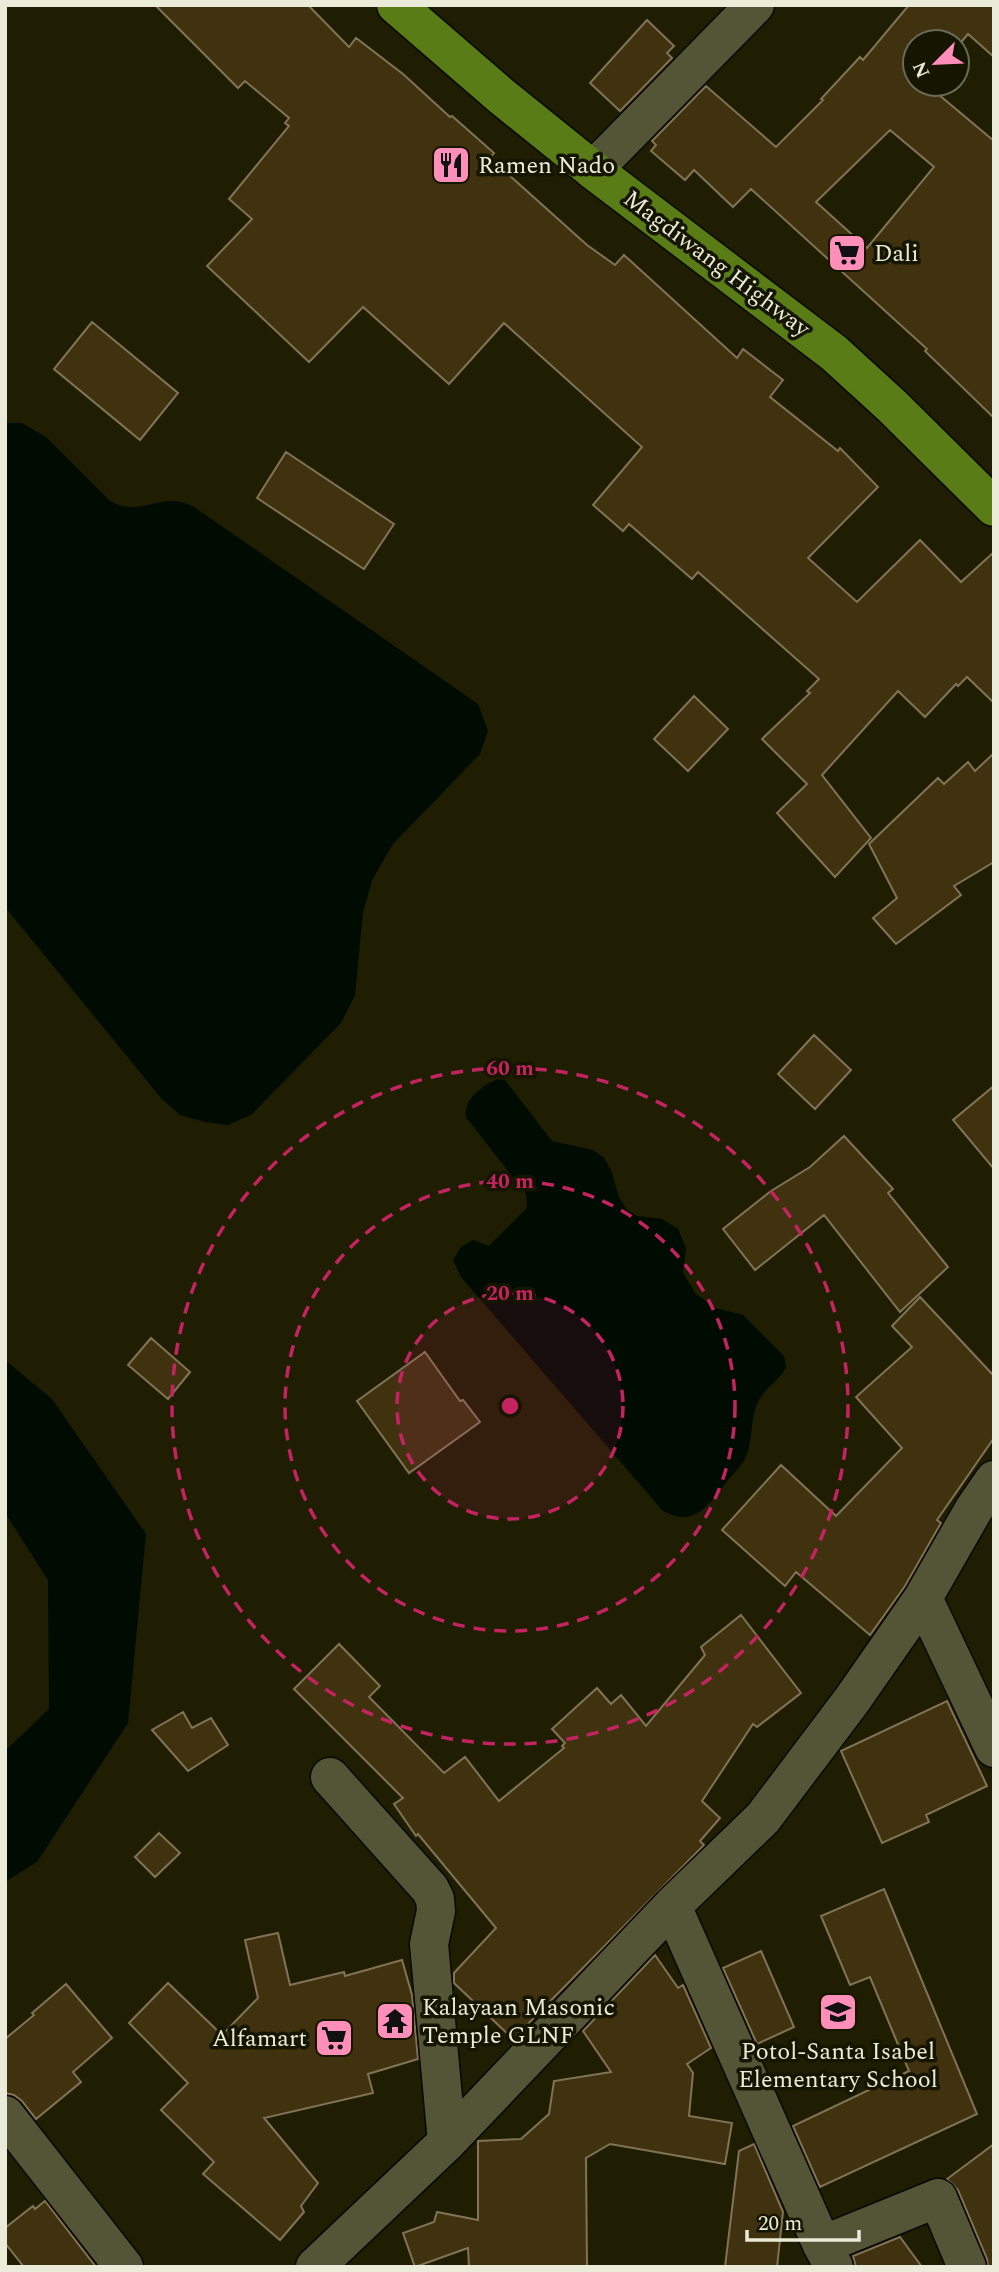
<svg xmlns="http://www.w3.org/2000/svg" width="999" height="2272" font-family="Spectral,serif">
  <rect width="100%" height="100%" fill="#1f1e02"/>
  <path fill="#000b02" d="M 5,423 L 22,423 L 46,437 L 110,501 C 144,520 163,487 197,509 L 478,704 L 488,731 L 480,754 L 393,844 L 372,880 L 363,913 L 355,995 L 341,1023 L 251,1115 L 228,1125 L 205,1122 L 180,1115 L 161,1098 L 5,907 Z
    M 498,1079 L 505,1080 L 552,1141 L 593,1150 L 604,1158 L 611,1170 L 619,1197 L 627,1210 L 637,1216 L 662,1219 L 678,1229 L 686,1248 L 683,1273 L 696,1294 L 715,1308 L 743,1315 L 784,1356 L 786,1367 C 779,1381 766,1387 759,1400 C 749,1418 754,1441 745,1459 C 741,1466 733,1474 728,1480 C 711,1503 693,1530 662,1510 L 461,1277 L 453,1260 L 461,1247 L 473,1240 L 489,1246 L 527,1208 L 526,1194 L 466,1117 C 463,1099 483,1085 498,1079 Z
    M 5,1360 L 52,1399 L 146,1534 L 128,1723 L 37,1862 L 5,1882 L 5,1751 L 49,1709 L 48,1580 L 5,1513 Z"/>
  <path fill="#40320e" stroke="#817356" stroke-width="2" fill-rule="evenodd" d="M 155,5 L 308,5 L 349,47 L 356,38 L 403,74 L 450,117 L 452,116 L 494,153 L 490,158 L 587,245 L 615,265 L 624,255 L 737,358 L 743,349 L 783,380 L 770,397 L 838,451 L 840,448 L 878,487 L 808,558 L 857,602 L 920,540 L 961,582 L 994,552 L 994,703 L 967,677 L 958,686 L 956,684 L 925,717 L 898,691 L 822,775 L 871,838 L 835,877 L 777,813 L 807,784 L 762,739 L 810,693 L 807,691 L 819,679 L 698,572 L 692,579 L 629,524 L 623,531 L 593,505 L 642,447 L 504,323 L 449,384 L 363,307 L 309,362 L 207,266 L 252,219 L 229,199 L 289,126 L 285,123 L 289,118 L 245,81 L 238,88 Z
    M 909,5 L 994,5 L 994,57 L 968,34 L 957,47 L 957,42 L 915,42 L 915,84 L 926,84 L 994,141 L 994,418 L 925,351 L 927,349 L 751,189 L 733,207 L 694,170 L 685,180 L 651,151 L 656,145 L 652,141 L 706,86 L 776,147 L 823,100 L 821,99 L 860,57 L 863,60 ZM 890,130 L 934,167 L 867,248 L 816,202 Z
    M 647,20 L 674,46 L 667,53 L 672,58 L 620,111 L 590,83 Z
    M 92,322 L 178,393 L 140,440 L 54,369 Z
    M 286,452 L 394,524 L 364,569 L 257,498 Z
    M 694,696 L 728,729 L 688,771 L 654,739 Z
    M 994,753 L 994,862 L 954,886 L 961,895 L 896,944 L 873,918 L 897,898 L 869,844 L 938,778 L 944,784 L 968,762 L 975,771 Z
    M 814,1035 L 851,1070 L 815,1109 L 778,1074 Z
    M 994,1086 L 994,1169 L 953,1120 Z
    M 844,1136 L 893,1189 L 888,1193 L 948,1267 L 900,1312 L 824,1215 L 755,1270 L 723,1229 L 771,1191 L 810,1167 Z
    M 920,1297 L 994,1376 L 994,1438 L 937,1520 L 941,1523 L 905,1586 L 870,1635 L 796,1572 L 785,1586 L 722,1530 L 781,1465 L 836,1516 L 902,1448 L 856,1397 L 912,1347 L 892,1326 Z
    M 151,1338 L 190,1372 L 168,1399 L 128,1365 Z
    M 425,1352 L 460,1401 L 463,1400 L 480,1422 L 409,1473 L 357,1401 Z
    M 741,1615 L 801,1693 L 757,1727 L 753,1724 L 702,1801 L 720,1818 L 700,1841 L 704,1845 L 513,2039 L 454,1983 L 454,1973 L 496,1928 L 418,1834 L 416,1836 L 394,1804 L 403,1798 L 294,1689 L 339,1644 L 380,1686 L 369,1697 L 444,1773 L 465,1757 L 499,1801 L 564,1748 L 562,1746 L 565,1743 L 552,1729 L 597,1688 L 611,1704 L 621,1695 L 646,1726 L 705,1655 L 701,1647 Z
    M 947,1701 L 987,1786 L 926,1815 L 929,1822 L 882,1843 L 841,1751 Z
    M 183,1712 L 192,1728 L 211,1718 L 228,1745 L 188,1771 L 152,1730 Z
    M 159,1833 L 180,1853 L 155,1877 L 135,1857 Z
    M 884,1889 L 977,2114 L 820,2187 L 793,2126 L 909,2071 L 870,1977 L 850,1985 L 821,1916 Z
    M 278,1933 L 290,1985 L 344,1972 L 345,1976 L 402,1960 L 412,1995 L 418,2059 L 368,2074 L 373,2093 L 264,2118 L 318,2183 L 301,2206 L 304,2212 L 280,2240 L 203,2174 L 214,2162 L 161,2110 L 188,2083 L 129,2023 L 168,1983 L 222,2035 L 258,1998 L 245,1940 Z
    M 761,1951 L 794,2027 L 757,2044 L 723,1968 Z
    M 655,1955 L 678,1988 L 683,1985 L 711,2048 L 687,2064 L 693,2073 L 689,2116 L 732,2123 L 725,2164 L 610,2144 L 586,2158 L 587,2267 L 469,2267 L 468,2248 L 415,2267 L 403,2233 L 434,2222 L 437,2212 L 478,2220 L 478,2141 L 521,2139 L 549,2114 L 554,2081 L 611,2072 L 583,2031 Z
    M 66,1984 L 112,2038 L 73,2072 L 81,2082 L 36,2119 L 22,2101 L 14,2095 L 5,2093 L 5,2039 L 34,2015 L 32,2013 Z
    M 754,2144 L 783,2212 L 777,2267 L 725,2267 L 739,2151 Z
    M 994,2144 L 994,2267 L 988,2267 L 987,2259 L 958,2190 L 947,2179 Z
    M 45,2201 L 96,2267 L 24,2267 L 5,2243 L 5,2228 L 33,2206 L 35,2209 Z
    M 900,2237 L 922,2267 L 856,2267 L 853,2256 Z"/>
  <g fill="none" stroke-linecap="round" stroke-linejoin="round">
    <defs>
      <path id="minor" d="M 593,170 L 755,5
        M 923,1598 L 994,1748
        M 330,1777 L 430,1889 L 435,1899 L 436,1911 L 429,1944 L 447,2142
        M 672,1906 L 822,2245 L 834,2267
        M 5,2115 L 124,2267
        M 822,2245 L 938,2198 L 967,2267
        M 315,2267 L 447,2142 L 672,1906 L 763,1818 L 852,1700 L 923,1598 L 974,1509 L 994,1480"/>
      <path id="major" d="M 396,5 L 500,95 L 593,170 L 834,353 L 892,406 L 994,507"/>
    </defs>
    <use href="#minor" stroke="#090800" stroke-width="41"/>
    <use href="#major" stroke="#090800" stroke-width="41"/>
    <use href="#minor" stroke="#545436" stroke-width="38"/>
    <use href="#major" stroke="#597c16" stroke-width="38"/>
  </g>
  <circle cx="510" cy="1406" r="113" fill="#c42361" fill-opacity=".12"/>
  <g fill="none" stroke="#c42361" stroke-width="3.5" stroke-dasharray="12 9">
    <circle cx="510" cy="1406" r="113"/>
    <circle cx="510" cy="1406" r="225"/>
    <circle cx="510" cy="1406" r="338"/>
  </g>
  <defs>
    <symbol id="restaurant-square" viewBox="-11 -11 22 22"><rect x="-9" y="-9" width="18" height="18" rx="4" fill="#ff8eb9" stroke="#151500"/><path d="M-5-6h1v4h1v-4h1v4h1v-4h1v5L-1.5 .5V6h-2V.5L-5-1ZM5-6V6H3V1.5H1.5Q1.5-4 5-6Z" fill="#111"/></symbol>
    <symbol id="supermarket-square" viewBox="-11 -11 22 22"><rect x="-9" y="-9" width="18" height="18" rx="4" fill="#ff8eb9" stroke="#151500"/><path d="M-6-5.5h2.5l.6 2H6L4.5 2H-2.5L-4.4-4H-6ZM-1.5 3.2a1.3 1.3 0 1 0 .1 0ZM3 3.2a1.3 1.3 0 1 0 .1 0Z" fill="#111"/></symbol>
    <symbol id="school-square" viewBox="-11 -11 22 22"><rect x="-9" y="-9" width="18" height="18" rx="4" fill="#ff8eb9" stroke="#151500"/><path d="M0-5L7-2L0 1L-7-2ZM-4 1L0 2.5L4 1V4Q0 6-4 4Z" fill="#111"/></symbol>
    <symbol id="temple-square" viewBox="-11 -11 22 22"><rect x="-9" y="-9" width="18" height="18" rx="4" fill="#ff8eb9" stroke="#151500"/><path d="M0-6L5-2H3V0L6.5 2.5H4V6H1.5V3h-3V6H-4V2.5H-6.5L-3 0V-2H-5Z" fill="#111"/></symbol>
  </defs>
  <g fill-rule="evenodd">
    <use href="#restaurant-square" x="429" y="143" width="44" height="44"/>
    <use href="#supermarket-square" x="825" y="231" width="44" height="44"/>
    <use href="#school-square" x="816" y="1990" width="44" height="44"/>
    <use href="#temple-square" x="373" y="1999" width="44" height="44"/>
    <use href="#supermarket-square" x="312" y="2016" width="44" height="44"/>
  </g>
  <g text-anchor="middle" stroke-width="7" stroke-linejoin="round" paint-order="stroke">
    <g font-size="24" fill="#eaebd9" stroke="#151500" text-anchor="start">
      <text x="478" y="173">Ramen Nado</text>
      <text x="874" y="261">Dali</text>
      <text x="422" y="2015">Kalayaan Masonic<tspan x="422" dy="28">Temple GLNF</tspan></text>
      <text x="307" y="2046" text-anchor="end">Alfamart</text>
      <text x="838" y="2059" text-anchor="middle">Potol-Santa Isabel<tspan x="838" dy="28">Elementary School</tspan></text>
    </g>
    <g font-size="24" fill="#eaebd9" stroke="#151500">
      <text transform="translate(717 263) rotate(37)" y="8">Magdiwang Highway</text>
    </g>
  </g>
  <circle cx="510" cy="1406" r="10" fill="#c42361" stroke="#151500" stroke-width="3.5"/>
  <g font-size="21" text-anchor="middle" font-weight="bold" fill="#c42361" stroke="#151500" stroke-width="7" stroke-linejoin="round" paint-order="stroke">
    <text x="510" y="1075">60 m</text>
    <text x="510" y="1188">40 m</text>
    <text x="510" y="1300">20 m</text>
  </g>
  <rect width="999" height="2272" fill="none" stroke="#eaebd9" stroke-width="14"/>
  <g transform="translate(936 63) rotate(246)"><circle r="33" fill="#151500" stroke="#6a6b57" stroke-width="2"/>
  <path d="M0-5L12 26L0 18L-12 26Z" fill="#ff8eb9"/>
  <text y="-10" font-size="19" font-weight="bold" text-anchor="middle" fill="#eaebd9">N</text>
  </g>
  <path d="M747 2230v10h112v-10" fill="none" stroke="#eaebd9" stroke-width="3.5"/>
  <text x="758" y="2230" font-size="21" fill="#eaebd9" stroke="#151500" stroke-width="5" paint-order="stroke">20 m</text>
</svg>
